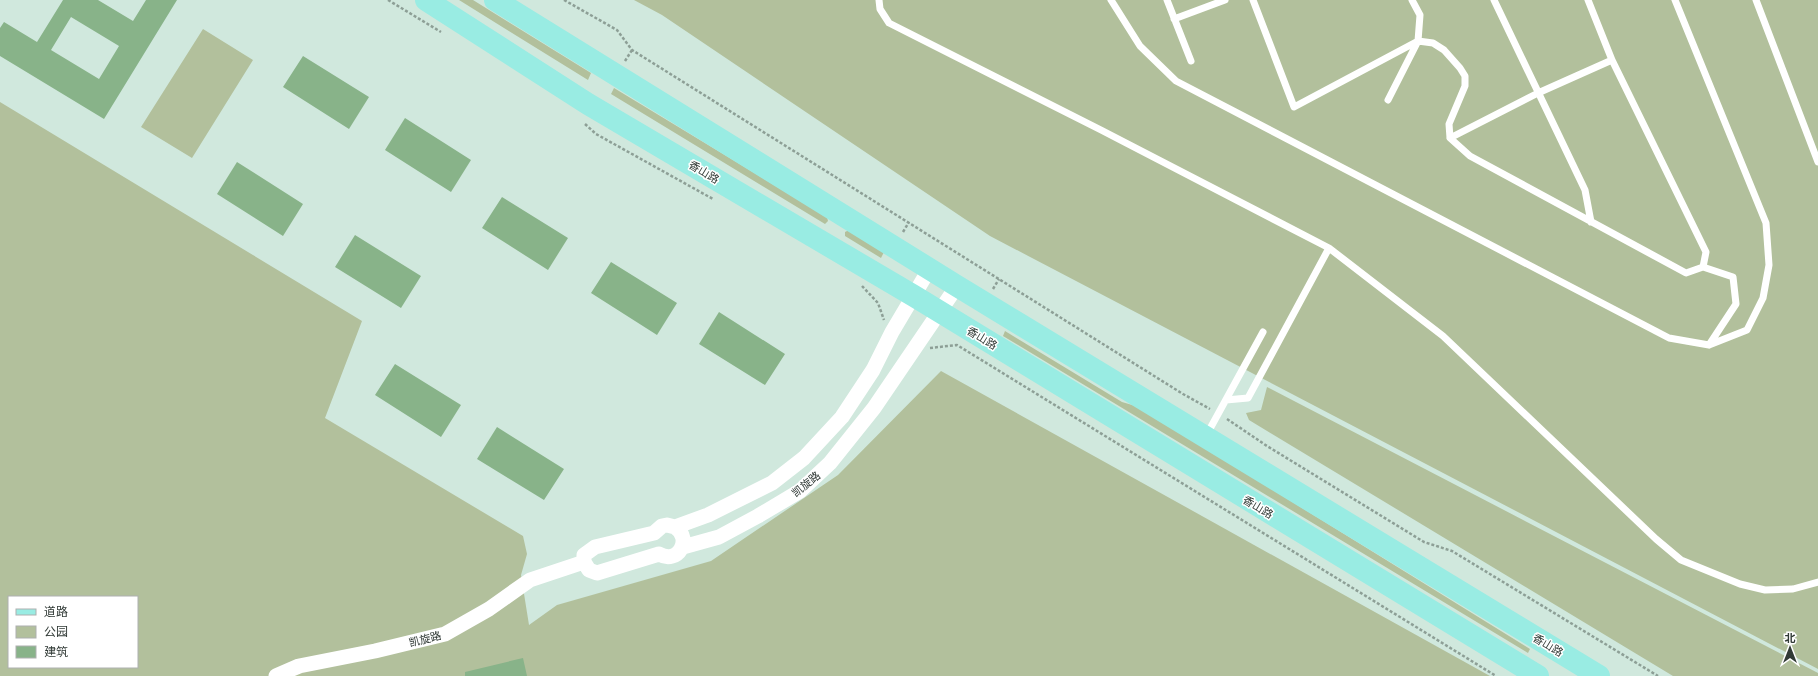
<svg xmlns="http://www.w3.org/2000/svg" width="1818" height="676" font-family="'Fira Sans Condensed','Noto Sans SC',sans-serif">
  <rect width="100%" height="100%" fill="#d0e8dd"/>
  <path fill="#b2c09c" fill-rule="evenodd" d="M 459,0 L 473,0 L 591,73 L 588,80 Z
    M 634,0 L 1818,0 L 1818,669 L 990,236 L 662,15 Z
    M 203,29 L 253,60 L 192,158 L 141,127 Z
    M 614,88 L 827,217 L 828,221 L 825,224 L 611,94 Z
    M 0,102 L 362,321 L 325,418 L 523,536 L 527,554 L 521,575 L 529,625 L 557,605 L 711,561 L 838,475 L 941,371 L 1490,676 L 0,676 ZM 9,597 L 137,597 L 137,667 L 9,667 Z
    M 849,230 L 884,252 L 881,258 L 845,236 L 845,232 Z
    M 1005,331 L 1122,402 L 1139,407 L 1530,649 L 1528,653 L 1003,336 Z
    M 1267,387 L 1818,673 L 1818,676 L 1673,676 L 1249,420 L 1246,413 L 1261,410 Z"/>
  <path fill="#88b389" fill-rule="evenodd" d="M 63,0 L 98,0 L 133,21 L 146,0 L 177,0 L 104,119 L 0,56 L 0,28 L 4,22 L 37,42 ZM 71,17 L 119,46 L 99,79 L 51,50 Z
    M 303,56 L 369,97 L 349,129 L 283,87 Z
    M 405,118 L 471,160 L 451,192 L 385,150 Z
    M 237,162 L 303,204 L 283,236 L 217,194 Z
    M 502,197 L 568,238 L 548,270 L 482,228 Z
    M 355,235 L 421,276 L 401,308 L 335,267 Z
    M 611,262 L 677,303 L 657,335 L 591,293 Z
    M 719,312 L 785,354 L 765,385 L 699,344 Z
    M 395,364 L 461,405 L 441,437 L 375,395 Z
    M 497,427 L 564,469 L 544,500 L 477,459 Z
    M 523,658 L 527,676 L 465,676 L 465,672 Z"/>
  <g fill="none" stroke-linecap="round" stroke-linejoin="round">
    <path stroke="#8d9f96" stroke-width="2.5" stroke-dasharray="3 2" stroke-linecap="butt" d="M 388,0 L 441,32
      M 564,0 L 617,30 L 632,50 L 1183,394 L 1210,409
      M 625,61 L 632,50
      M 585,124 L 596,134 L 713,199
      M 903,232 L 909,222
      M 862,286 L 878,303 L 884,320
      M 993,289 L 999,279
      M 930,348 L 957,345 L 1496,676
      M 1227,419 L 1267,446 L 1424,542 L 1452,551 L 1658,676"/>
    <path stroke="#fff" stroke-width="7" d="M 879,0 L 880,9 L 889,23 L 1101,130 L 1329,248 L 1443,336 L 1656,539 L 1681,560 L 1740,584 L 1765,590 L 1793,589 L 1818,582
      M 1111,0 L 1140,46 L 1176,81 L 1669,338 L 1709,345 L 1747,330 L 1763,298 L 1769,265 L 1766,223 L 1675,0
      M 1167,0 L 1191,61
      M 1253,0 L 1294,107 L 1418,41 L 1433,43 L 1444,50 L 1460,68 L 1465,76 L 1465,86 L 1449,124 L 1450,138 L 1470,156 L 1686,273 L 1703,267 L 1706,252 L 1612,60 L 1588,0
      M 1494,0 L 1585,190 L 1591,222
      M 1756,0 L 1818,162
      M 1174,19 L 1225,0
      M 1388,100 L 1418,41 L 1420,15 L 1412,0
      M 1450,138 L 1538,93 L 1612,60
      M 1703,267 L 1733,277 L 1736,304 L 1709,345
      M 1226,400 L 1248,398 L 1329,248
      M 1206,436 L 1263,332"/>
    <path stroke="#fff" stroke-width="15" d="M 675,527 C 693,539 678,565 659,554 L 597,573 L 589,570 L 584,562 L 584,555 L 595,547 L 654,533 L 662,526 L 667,525 L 675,527 L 708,515 L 772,483 L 804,458 L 842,417 L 873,370 L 892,332 L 930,268
      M 683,547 L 719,537 L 758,516 L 800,491 L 830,463 L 874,408 L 957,286
      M 276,676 L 299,666 L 375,651 L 445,634 L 489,609 L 530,580 L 584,562"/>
    <path stroke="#99ece3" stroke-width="22" d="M 426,0 L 588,104 L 914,296 L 1538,676
      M 495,0 L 957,286 L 1599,676"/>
  </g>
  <g text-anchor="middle" stroke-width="3" stroke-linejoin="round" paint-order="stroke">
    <g font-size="11" fill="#313a36" stroke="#fff">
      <text transform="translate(704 172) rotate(31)" y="4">香山路</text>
      <text transform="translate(982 338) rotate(31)" y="4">香山路</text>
      <text transform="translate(806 484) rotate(-39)" y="4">凯旋路</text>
      <text transform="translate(1258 507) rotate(31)" y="4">香山路</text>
      <text transform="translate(425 639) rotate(-14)" y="4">凯旋路</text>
      <text transform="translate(1548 645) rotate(31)" y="4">香山路</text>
    </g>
  </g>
  <rect x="8" y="596" width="130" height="72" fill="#ffffff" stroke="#adb0af"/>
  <rect x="16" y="609" width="20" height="6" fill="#99ece3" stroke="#adb0af"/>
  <text x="44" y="616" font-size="12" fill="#313a36">道路</text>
  <rect x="16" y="626" width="20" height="12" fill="#b2c09c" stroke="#adb0af"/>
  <text x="44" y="636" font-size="12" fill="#313a36">公园</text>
  <rect x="16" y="646" width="20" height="12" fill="#88b389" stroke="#adb0af"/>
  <text x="44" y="656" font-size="12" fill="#313a36">建筑</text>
  <g transform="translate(1790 648)" stroke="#ffffff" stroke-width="3" paint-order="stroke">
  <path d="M0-3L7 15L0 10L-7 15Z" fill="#313a36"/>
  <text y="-6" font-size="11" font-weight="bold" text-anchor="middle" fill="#313a36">北</text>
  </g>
</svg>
